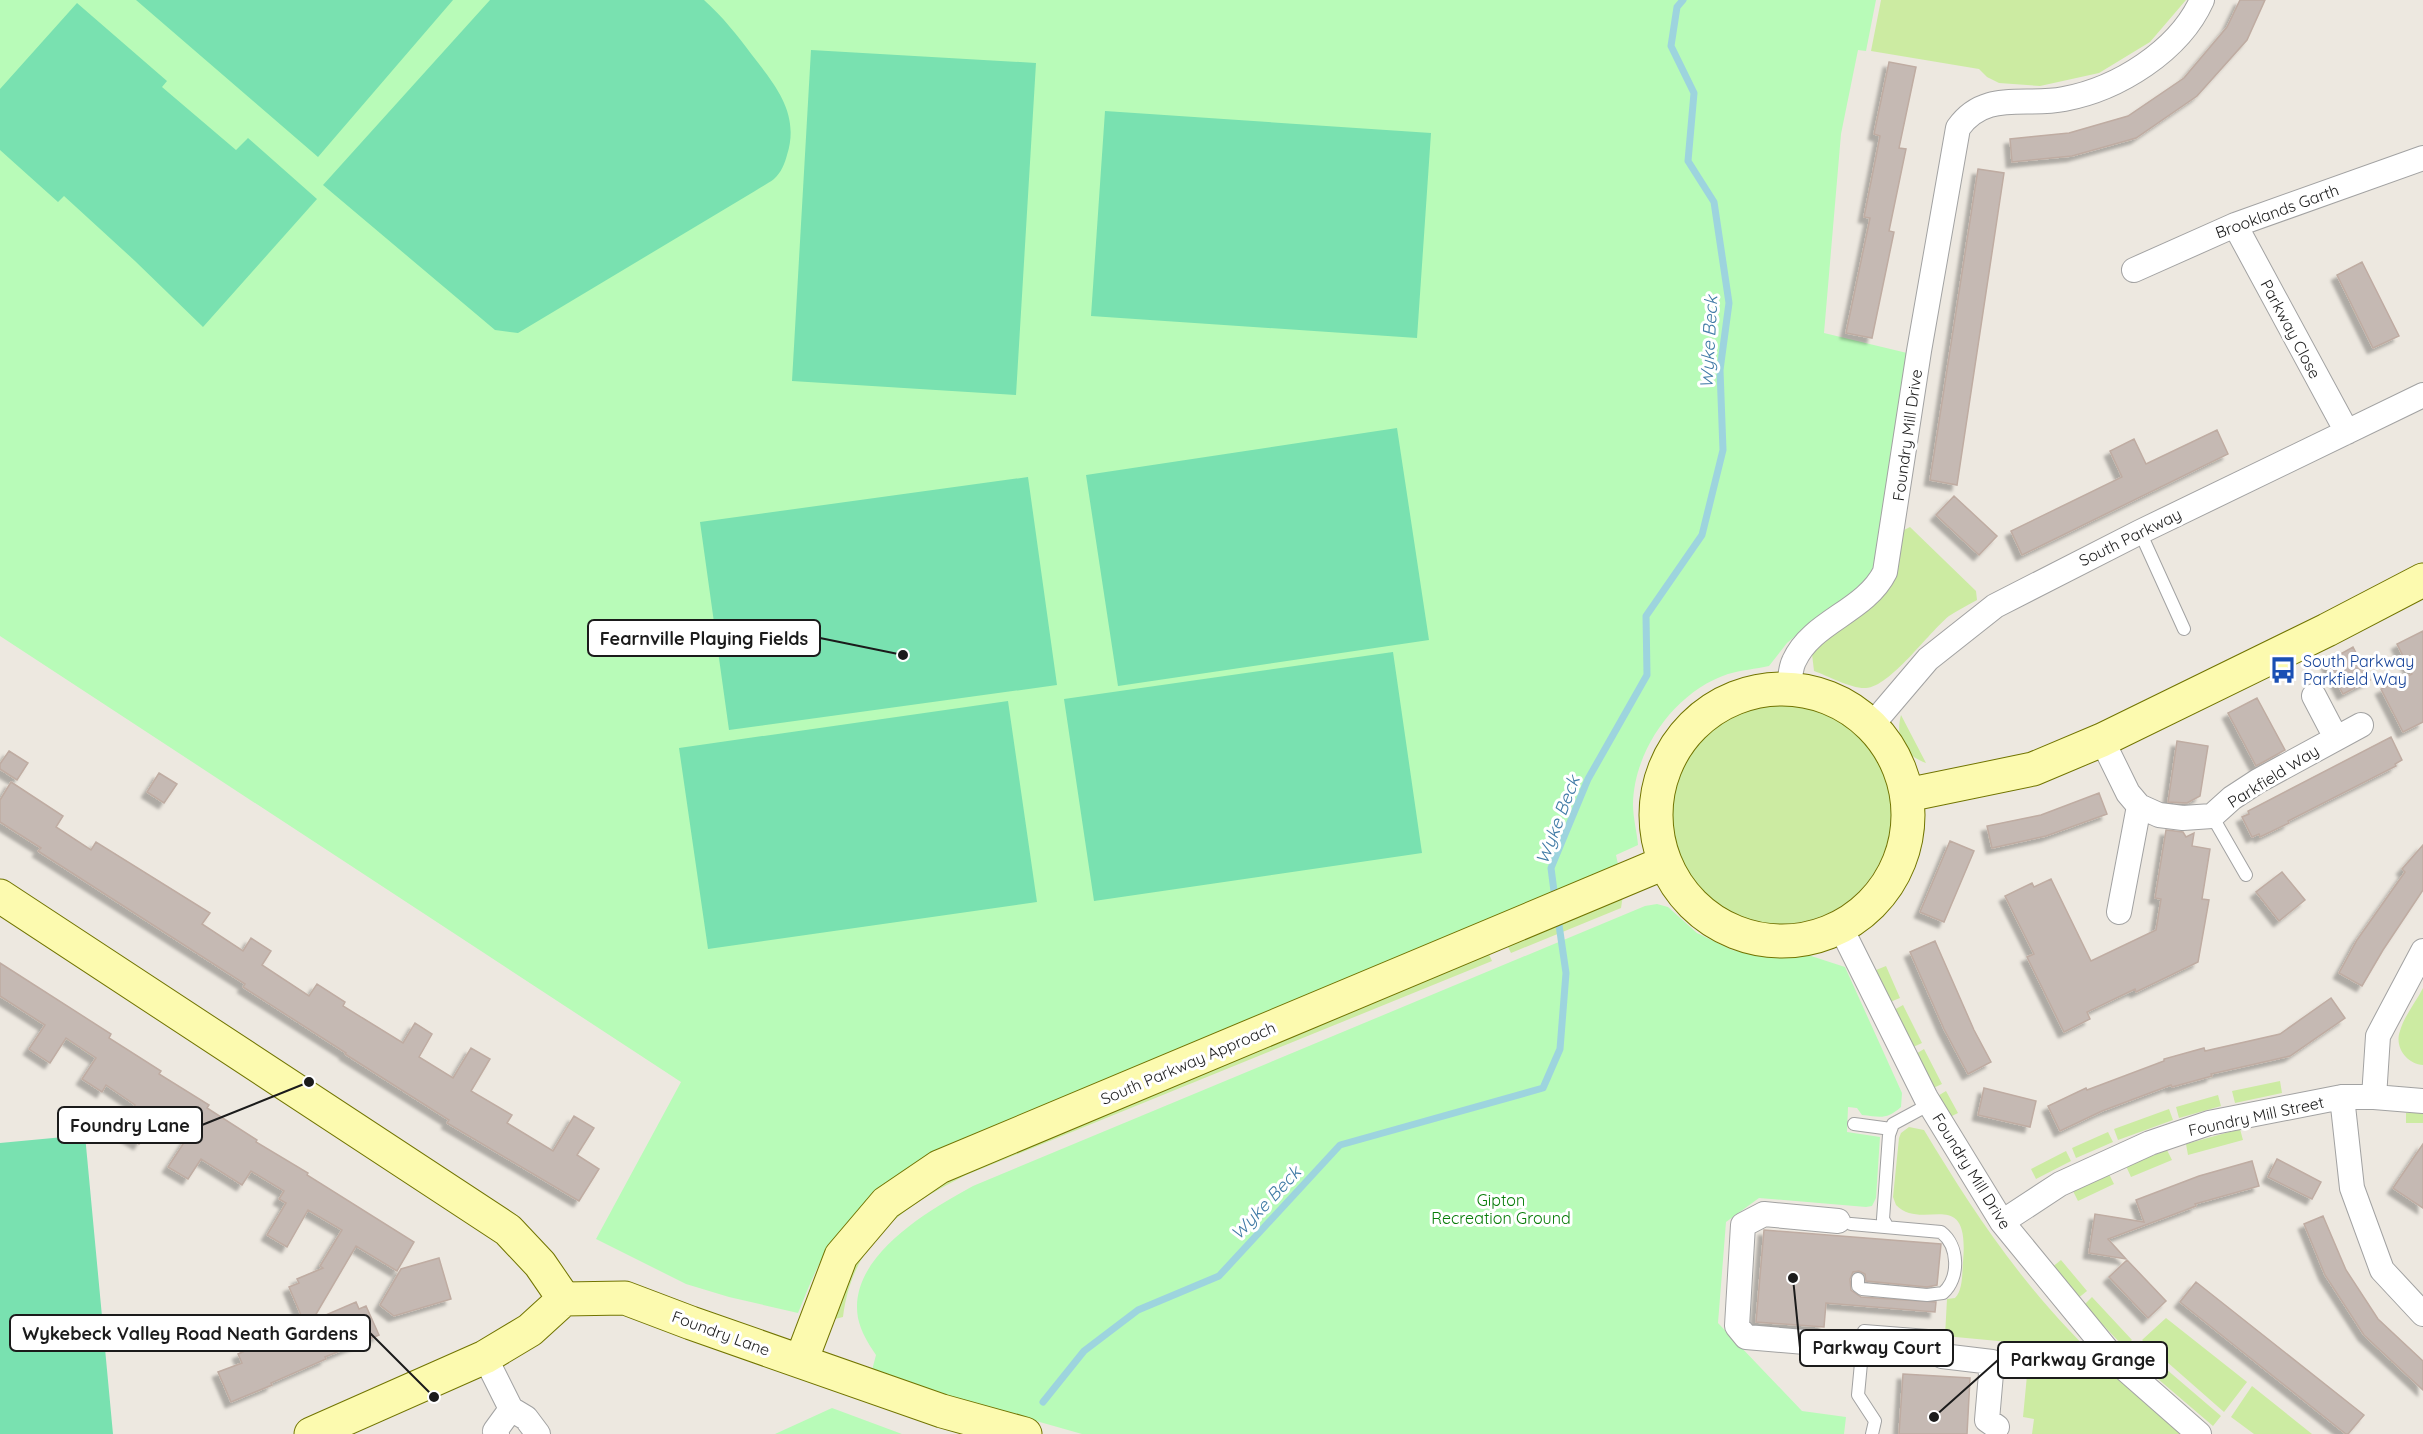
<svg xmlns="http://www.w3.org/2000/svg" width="2423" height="1434" font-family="Quicksand,sans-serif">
  <defs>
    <filter id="shadow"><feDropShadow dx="-5.5" dy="5.5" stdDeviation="1.5" flood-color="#0004"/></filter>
  </defs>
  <rect width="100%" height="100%" fill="#ede8e0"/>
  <path fill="#cceba2" d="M 1881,0 L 2186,0 L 2150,42 L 2099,73 L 2040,86 L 1999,83 L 1987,77 L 1979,69 L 1871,51 Z
    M 1910,527 L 1976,591 L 1977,600 C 1968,605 1958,610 1949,616 C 1929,632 1890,687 1866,688 C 1852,689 1828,676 1814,671 L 1812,654 C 1820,643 1832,636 1843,628 C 1892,594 1893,589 1902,531 Z
    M1671 814a110 110 0 1 1 220 0a110 110 0 1 1-220 0Z
    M 1901,715 L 1926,763 C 1904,755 1895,738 1901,715 Z
    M 1623,895 L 1621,908 L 1511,953 L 1506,943 Z
    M 1487,950 L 1492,961 L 966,1175 C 902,1207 852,1242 843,1317 L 831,1320 L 857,1249 L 934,1183 Z
    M 1886,966 L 1900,998 L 1890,1002 L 1876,970 Z
    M 2423,988 L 2423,1065 C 2407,1064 2394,1047 2400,1031 C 2404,1016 2416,1002 2423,988 Z
    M 1903,1005 L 1922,1043 L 1911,1048 L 1892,1011 Z
    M 1924,1049 L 1942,1084 L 1931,1089 L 1914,1055 Z
    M 2280,1081 L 2282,1093 L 2235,1103 L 2232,1091 Z
    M 1946,1091 L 1958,1113 L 1948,1118 L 1936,1097 Z
    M 2218,1095 L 2221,1106 L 2179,1118 L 2176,1107 Z
    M 2169,1109 L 2173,1120 L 2118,1140 L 2114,1129 Z
    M 2423,1112 L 2423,1123 L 2406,1123 L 2406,1113 Z
    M 1909,1127 L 1924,1130 C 1966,1200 2012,1270 2068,1329 C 2103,1367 2142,1402 2182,1434 L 2032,1434 L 2034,1419 L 2023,1417 L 2030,1344 L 1945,1336 L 1947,1299 L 1955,1298 C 1963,1290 1962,1274 1963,1262 C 1970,1183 1923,1233 1896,1205 L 1893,1197 L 1899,1138 L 1901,1133 Z
    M 2240,1129 L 2243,1140 L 2188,1155 L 2186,1144 Z
    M 2108,1132 L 2113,1142 L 2076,1158 L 2072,1148 Z
    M 2167,1150 L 2172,1160 L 2131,1177 L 2126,1166 Z
    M 2066,1151 L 2071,1161 L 2036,1179 L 2031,1169 Z
    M 2109,1174 L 2114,1184 L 2078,1201 L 2073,1191 Z
    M 2061,1260 L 2087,1291 L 2077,1299 L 2051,1268 Z
    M 2092,1297 L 2132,1340 L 2124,1347 L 2084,1305 Z
    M 2166,1318 L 2247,1382 L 2224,1412 L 2142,1340 Z
    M 2138,1345 L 2221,1416 L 2213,1426 L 2130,1355 Z
    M 2252,1386 L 2312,1434 L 2254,1434 L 2231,1417 Z"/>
  <path fill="#b8fbb8" d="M 0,0 L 1876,0 L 1866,51 L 1858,50 L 1841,134 L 1824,333 L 1907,353 L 1874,565 L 1869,581 L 1806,627 L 1787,643 L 1769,666 C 1756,669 1741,670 1728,674 C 1676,691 1634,749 1633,804 C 1633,818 1637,832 1638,845 L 1616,855 L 1619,869 L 879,1191 C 862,1207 844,1223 831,1243 C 817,1265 808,1289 798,1313 L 729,1297 L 686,1284 L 596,1239 L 681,1082 L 0,636 Z
    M 1657,904 L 1668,907 L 1697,933 L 1732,950 L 1769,957 L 1808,955 L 1845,967 L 1902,1093 L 1901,1107 C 1886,1120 1881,1117 1862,1115 L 1857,1108 L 1848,1107 L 1847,1132 L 1880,1137 L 1876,1198 L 1872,1206 L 1866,1207 L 1759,1198 L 1726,1222 L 1718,1323 L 1802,1411 L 1846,1417 L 1844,1434 L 1082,1434 L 871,1374 L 876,1355 C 868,1343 861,1332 858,1318 C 847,1257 929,1210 973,1186 L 1645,906 Z
    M 832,1408 L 902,1434 L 775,1434 Z"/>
  <path fill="#79e1b0" d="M 136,0 L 453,0 L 318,157 Z
    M 490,0 L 704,0 C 723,17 737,35 752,55 C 776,86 800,114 787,155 C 785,163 781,173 774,179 C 769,183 761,187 755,191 L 518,333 L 495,330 L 323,185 Z
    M 77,3 L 167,81 L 162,87 L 236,150 L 248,138 L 317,199 L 203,327 L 135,261 L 64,196 L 58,202 L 0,150 L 0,89 Z
    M 811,50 L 1036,63 L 1016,395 L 792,381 Z
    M 1105,111 L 1431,133 L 1417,338 L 1091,316 Z
    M 1397,428 L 1429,640 L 1118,686 L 1086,475 Z
    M 1028,477 L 1057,685 L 729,730 L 700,522 Z
    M 1393,652 L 1422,853 L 1094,901 L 1064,699 Z
    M 1008,701 L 1037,902 L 708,949 L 679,748 Z
    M 85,1135 L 113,1434 L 0,1434 L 0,1143 Z"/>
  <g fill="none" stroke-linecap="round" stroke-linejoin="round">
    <path stroke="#9dd4de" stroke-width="7" d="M 1555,899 L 1551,868 L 1588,779 L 1647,675 L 1646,616 L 1702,535 L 1723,450 L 1720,370 L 1729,303 L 1714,202 L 1688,161 L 1694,93 L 1671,46 L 1677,7 L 1683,0
      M 1043,1402 L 1084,1351 L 1138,1310 L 1219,1276 L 1340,1145 L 1543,1088 L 1560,1049 L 1566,973 L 1558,918"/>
  </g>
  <path fill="#c5b9b3" stroke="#bfaca2" stroke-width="1.5" filter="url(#shadow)" d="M 2240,0 L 2265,0 L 2247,40 L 2197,96 L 2136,138 L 2072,156 L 2012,162 L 2010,139 L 2069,133 L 2128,116 L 2184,78 L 2227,27 Z
    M 1889,62 L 1916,67 L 1899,148 L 1906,149 L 1889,231 L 1894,232 L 1872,338 L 1846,333 L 1870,218 L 1864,217 L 1880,136 L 1874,134 Z
    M 1978,169 L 2004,173 L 1957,485 L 1930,480 Z
    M 2362,262 L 2399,336 L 2373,348 L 2337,275 Z
    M 2217,430 L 2228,454 L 2022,555 L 2011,531 L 2122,477 L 2110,451 L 2134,439 L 2146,464 Z
    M 1954,496 L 1997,536 L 1979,555 L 1936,515 Z
    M 2423,631 L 2423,722 L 2403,732 L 2381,689 L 2412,674 L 2397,644 Z
    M 2353,647 L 2370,680 L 2343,694 L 2326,662 Z
    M 2257,698 L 2285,750 L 2256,766 L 2228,713 Z
    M 2391,737 L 2402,760 L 2395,764 L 2396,766 L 2288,821 L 2289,823 L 2260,837 L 2259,834 L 2252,837 L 2242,817 L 2249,814 L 2248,811 Z
    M 2177,741 L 2208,746 L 2200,796 L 2187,803 L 2168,802 Z
    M 9,751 L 28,763 L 17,780 L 0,769 L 0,764 Z
    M 159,773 L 177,784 L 164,803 L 147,792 Z
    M 11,782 L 63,816 L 56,827 L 91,850 L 96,842 L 210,913 L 202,924 L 243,951 L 251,938 L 271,951 L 262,965 L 309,996 L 317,984 L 345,1002 L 343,1006 L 403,1043 L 415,1023 L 432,1034 L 419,1057 L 453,1078 L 471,1048 L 490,1059 L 471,1091 L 512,1115 L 507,1123 L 553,1151 L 574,1116 L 594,1128 L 577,1155 L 599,1169 L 579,1201 L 447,1123 L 449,1120 L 345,1054 L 346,1053 L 243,987 L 245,984 L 38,851 L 41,848 L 0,822 L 0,800 Z
    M 2099,793 L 2107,814 L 2046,836 L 1992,848 L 1987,826 L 2041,815 Z
    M 2166,830 L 2183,832 L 2186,837 L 2194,833 L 2192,846 L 2210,849 L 2202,899 L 2209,900 L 2198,962 L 2136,992 L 2135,989 L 2087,1012 L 2090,1019 L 2064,1032 L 2027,957 L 2034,954 L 2005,896 L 2032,883 L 2034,887 L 2051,879 L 2091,961 L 2156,930 L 2161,899 L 2155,898 Z
    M 1950,841 L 1974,851 L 1944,922 L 1920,912 Z
    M 2423,845 L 2423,890 L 2383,950 L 2362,986 L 2339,973 L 2357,940 L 2405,872 L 2402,869 Z
    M 2282,872 L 2305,900 L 2279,921 L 2256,892 Z
    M 1935,941 L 1974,1030 L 1991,1062 L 1968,1074 L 1944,1029 L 1910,952 Z
    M 0,963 L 111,1034 L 109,1038 L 161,1071 L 159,1074 L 209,1105 L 207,1108 L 257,1140 L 256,1142 L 308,1173 L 307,1175 L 414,1242 L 397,1271 L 356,1246 L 312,1321 L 356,1302 L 359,1309 L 366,1306 L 379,1335 L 325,1357 L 326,1359 L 271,1383 L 272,1385 L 231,1402 L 218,1372 L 242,1363 L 238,1354 L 261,1344 L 265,1351 L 296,1337 L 294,1332 L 306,1327 L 289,1287 L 299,1283 L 297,1279 L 323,1268 L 320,1266 L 342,1230 L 308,1210 L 287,1247 L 267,1235 L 286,1203 L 279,1199 L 284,1191 L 251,1171 L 242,1185 L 201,1159 L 188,1179 L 168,1167 L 189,1135 L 157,1115 L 139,1144 L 118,1131 L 135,1105 L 106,1085 L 102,1092 L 82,1079 L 96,1058 L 66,1038 L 50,1063 L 29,1049 L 45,1025 L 0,996 Z
    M 2331,998 L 2345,1018 L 2290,1056 L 2211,1074 L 2212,1076 L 2172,1087 L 2171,1085 L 2102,1111 L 2060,1131 L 2048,1106 L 2086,1088 L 2087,1090 L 2164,1061 L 2164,1059 L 2204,1048 L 2205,1051 L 2280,1034 Z
    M 1984,1088 L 2036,1101 L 2030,1127 L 1978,1115 Z
    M 2423,1144 L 2423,1208 L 2393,1188 Z
    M 2277,1159 L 2321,1182 L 2312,1199 L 2268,1177 Z
    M 2252,1161 L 2259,1186 L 2195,1204 L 2196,1206 L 2108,1239 L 2126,1259 L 2089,1253 L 2095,1214 L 2144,1222 L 2136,1200 L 2199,1176 Z
    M 2323,1216 L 2346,1270 L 2378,1319 L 2423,1361 L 2423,1390 L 2364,1335 L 2325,1275 L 2304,1224 Z
    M 1764,1230 L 1941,1244 L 1937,1285 L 1927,1287 L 1866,1281 L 1865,1274 L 1859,1271 L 1853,1272 L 1850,1279 L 1851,1290 L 1861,1297 L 1936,1302 L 1935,1312 L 1826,1303 L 1824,1327 L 1756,1322 Z
    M 439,1258 L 451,1299 L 394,1316 L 380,1305 L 401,1269 Z
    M 2127,1260 L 2166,1301 L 2148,1318 L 2109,1277 Z
    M 2196,1282 L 2364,1415 L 2348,1434 L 2346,1434 L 2180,1302 Z
    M 1903,1374 L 1970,1378 L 1967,1434 L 1899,1434 Z"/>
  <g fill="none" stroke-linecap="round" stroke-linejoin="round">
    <defs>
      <path id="lane" d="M 2140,532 L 2184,629
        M 2212,816 L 2246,875
        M 1854,1124 L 1891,1129
        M 1851,1224 L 1941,1232 C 1959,1246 1960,1278 1943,1293 L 1927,1295 L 1862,1289 L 1858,1286 L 1858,1279
        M 1887,1226 L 1883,1219 L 1889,1135 L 1893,1124 L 1930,1104
        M 1872,1434 L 1875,1421 L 1858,1395 L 1864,1331 L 1928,1336"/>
      <path id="street" d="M 2235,225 L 2347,432
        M 2134,270 L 2235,225 L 2423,158
        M 1789,689 C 1790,680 1790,669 1794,661 C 1812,621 1865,612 1885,572 L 1919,351 L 1958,128 C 1985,90 2024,107 2064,99 C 2118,89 2179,51 2202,0
        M 2314,696 L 2336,738
        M 1871,726 L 1928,659 L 1995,606 L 2140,532 L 2423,395
        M 2102,740 L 2128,793 L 2139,806
        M 2119,912 L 2139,806 L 2159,815 L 2183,818 L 2212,816 L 2232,798 L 2258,781 L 2361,725
        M 1841,928 L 1926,1098 L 2002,1222 L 2116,1361 L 2199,1434
        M 2342,1097 L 2352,1188 L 2382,1270 L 2423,1314
        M 2374,1097 L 2378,1036 L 2423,951
        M 1838,1221 L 1764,1214 L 1743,1225 L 1737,1326 L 1746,1337 L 1863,1347
        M 2002,1222 L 2060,1184 L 2150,1143 L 2209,1123 L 2342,1097 L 2374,1097 L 2423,1101
        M 1942,1356 L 1992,1362 L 1987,1420 L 1997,1427
        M 485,1357 L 511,1409 L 526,1418 L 538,1434
        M 497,1434 L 495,1431 L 511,1409"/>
      <path id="secondary" d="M1656 815a126 126 0 1 1 252 0a126 126 0 1 1-252 0Z
        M 1907,795 L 2033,769 L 2102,740 L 2327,630 L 2423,580
        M 0,896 L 508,1230 L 540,1264 L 564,1299
        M 564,1299 L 625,1298 L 691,1323 L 942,1411 L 1025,1434
        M 801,1361 L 841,1256 L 886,1203 L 939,1167 L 1664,863
        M 311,1434 L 485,1357 L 530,1330 L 564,1299"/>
    </defs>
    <use href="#lane" stroke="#a2a2a2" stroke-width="14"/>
    <use href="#street" stroke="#a2a2a2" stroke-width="26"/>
    <use href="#secondary" stroke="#717400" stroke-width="35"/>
    <use href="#lane" stroke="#fff" stroke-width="12"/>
    <use href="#street" stroke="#fff" stroke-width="24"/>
    <use href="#secondary" stroke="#fcfaaf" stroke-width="33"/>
  </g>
  <defs>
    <symbol id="bus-bare" viewBox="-9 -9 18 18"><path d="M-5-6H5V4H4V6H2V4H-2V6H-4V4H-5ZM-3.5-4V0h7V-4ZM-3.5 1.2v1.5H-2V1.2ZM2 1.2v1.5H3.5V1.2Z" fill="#1a4fb4" stroke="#fff" stroke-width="2.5" paint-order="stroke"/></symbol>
  </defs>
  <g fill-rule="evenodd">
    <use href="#bus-bare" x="2264" y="651" width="38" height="38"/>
  </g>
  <g text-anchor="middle" stroke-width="6" stroke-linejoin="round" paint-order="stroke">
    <g font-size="16" fill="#1b1b1b" stroke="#fff">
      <text transform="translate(2277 211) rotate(-20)" y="6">Brooklands Garth</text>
      <text transform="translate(2291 329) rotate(62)" y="6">Parkway Close</text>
      <text transform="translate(1907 435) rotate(-82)" y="6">Foundry Mill Drive</text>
      <text transform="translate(2130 537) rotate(-26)" y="6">South Parkway</text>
      <text transform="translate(2273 776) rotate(-32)" y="6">Parkfield Way</text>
      <text transform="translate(1188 1063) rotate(-23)" y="6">South Parkway Approach</text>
      <text transform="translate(2256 1116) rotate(-12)" y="6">Foundry Mill Street</text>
      <text transform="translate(1972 1171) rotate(58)" y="6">Foundry Mill Drive</text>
      <text transform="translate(721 1333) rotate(20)" y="6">Foundry Lane</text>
    </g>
    <g font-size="16" fill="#164399" stroke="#fff" text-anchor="start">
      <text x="2303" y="667">South Parkway<tspan x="2303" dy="18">Parkfield Way</tspan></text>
    </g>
    <g font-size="16" fill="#067c07" stroke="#fff">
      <text x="1501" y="1206">Gipton<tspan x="1501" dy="18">Recreation Ground</tspan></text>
    </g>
    <g font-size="18" font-style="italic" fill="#417ba6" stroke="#fff">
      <text transform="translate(1709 342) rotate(-87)" y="6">Wyke Beck</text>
      <text transform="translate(1558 820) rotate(-69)" y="6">Wyke Beck</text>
      <text transform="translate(1266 1203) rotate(-47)" y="6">Wyke Beck</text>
    </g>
  </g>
  <path fill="none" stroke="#1b1b1b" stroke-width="2" d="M903 655L820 638M309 1082L202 1125M434 1397L370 1333M1793 1278L1800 1348M1934 1417L1998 1360"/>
  <g fill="#1b1b1b" stroke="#fff" stroke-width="2">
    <circle cx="903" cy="655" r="6"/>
    <circle cx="309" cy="1082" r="6"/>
    <circle cx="434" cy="1397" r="6"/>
    <circle cx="1793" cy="1278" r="6"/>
    <circle cx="1934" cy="1417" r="6"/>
  </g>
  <g fill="#fff" stroke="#1b1b1b" stroke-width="2">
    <rect x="588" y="620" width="232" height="36" rx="6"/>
    <rect x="58" y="1107" width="144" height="36" rx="6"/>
    <rect x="10" y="1315" width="360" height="36" rx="6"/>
    <rect x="1800" y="1330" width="153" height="36" rx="6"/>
    <rect x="1998" y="1342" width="169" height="36" rx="6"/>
  </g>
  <g font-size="18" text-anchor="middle" font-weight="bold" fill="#1b1b1b">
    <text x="704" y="645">Fearnville Playing Fields</text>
    <text x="130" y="1132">Foundry Lane</text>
    <text x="190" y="1340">Wykebeck Valley Road Neath Gardens</text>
    <text x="1877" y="1354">Parkway Court</text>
    <text x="2083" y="1366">Parkway Grange</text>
  </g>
</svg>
